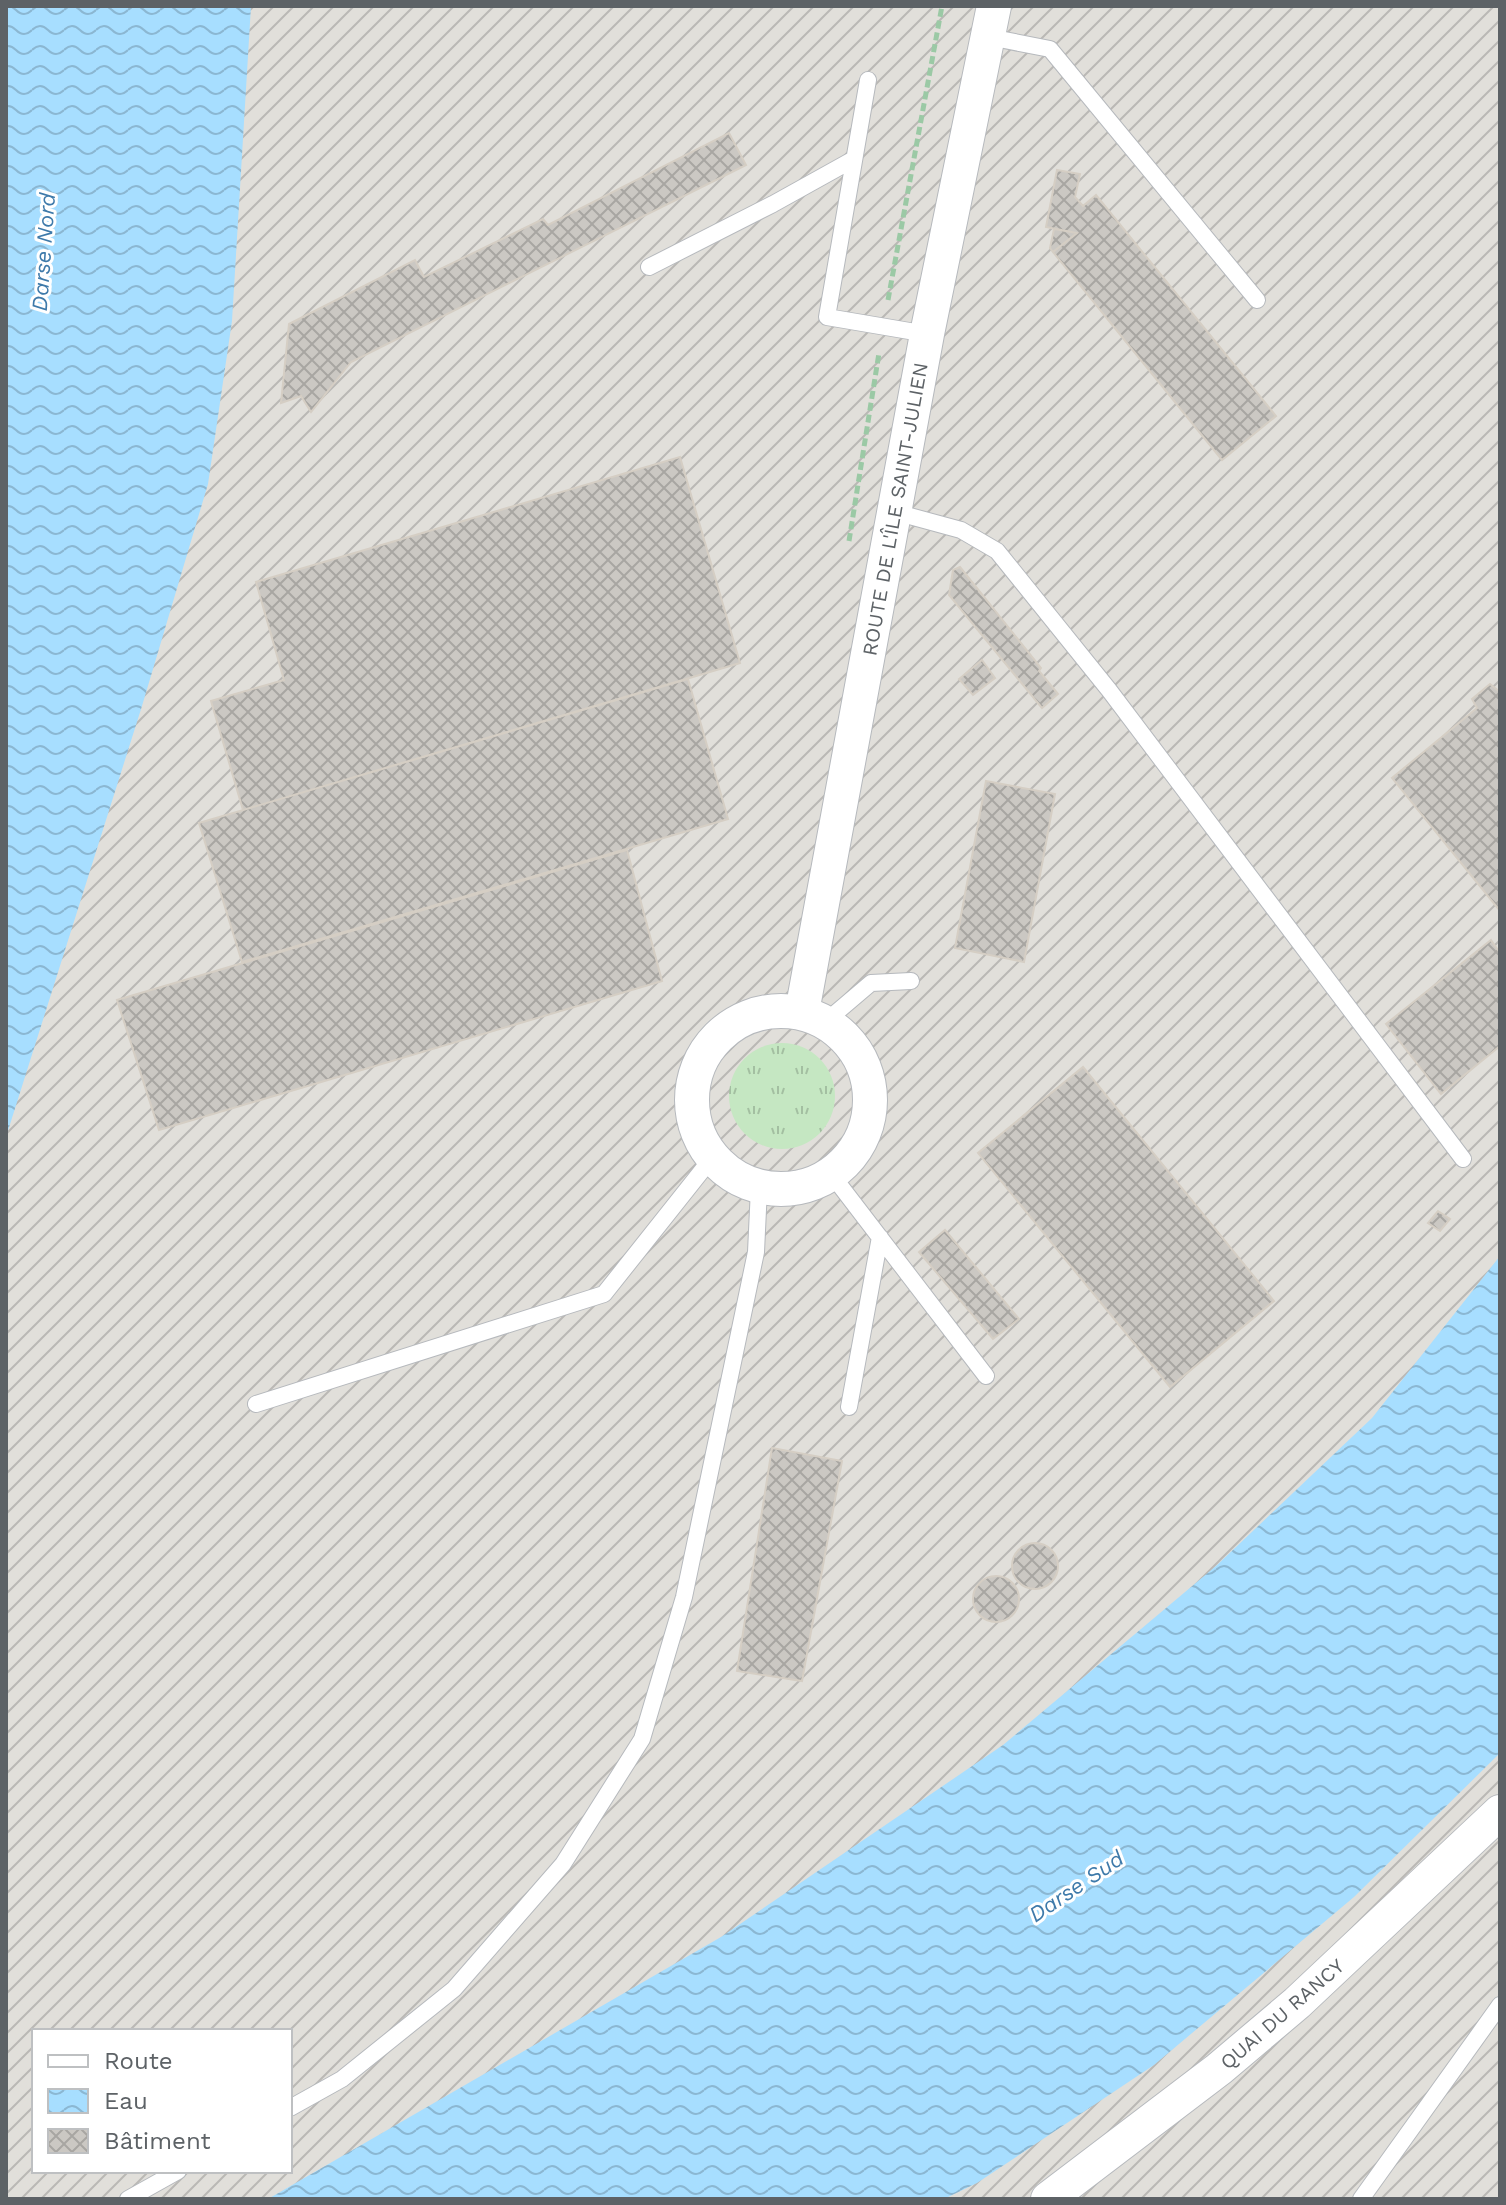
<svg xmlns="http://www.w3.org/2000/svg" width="1506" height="2205" font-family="'Work Sans',sans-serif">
  <defs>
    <pattern id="industrial-furrows" width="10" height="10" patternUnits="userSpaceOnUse" patternTransform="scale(2)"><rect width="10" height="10" fill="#e1dfda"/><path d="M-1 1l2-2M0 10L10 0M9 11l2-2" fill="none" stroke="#bab8b5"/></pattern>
    <pattern id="grass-tufts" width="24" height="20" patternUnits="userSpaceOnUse" patternTransform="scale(2)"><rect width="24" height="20" fill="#c5e7c2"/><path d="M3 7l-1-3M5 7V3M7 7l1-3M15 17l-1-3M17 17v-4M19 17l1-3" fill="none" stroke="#a3bfa1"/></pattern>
    <pattern id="water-waves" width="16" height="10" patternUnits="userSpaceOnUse" patternTransform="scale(2)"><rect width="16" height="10" fill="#a7deff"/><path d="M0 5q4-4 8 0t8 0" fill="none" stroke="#8bb7d2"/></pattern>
    <pattern id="building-cross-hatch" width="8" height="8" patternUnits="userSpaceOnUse" patternTransform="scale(2)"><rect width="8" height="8" fill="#cbc8c3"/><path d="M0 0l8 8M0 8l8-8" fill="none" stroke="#a8a6a2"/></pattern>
  </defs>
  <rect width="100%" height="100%" fill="#f0ede6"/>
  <path fill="url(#industrial-furrows)" fill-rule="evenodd" d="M 6,6 L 1500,6 L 1500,2199 L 6,2199 ZM 34,2031 L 290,2031 L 290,2171 L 34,2171 Z"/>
  <path fill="url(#grass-tufts)" d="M729 1096a53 53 0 1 1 106 0a53 53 0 1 1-106 0Z"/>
  <path fill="url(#water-waves)" d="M 6,6 L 251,6 L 232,321 L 208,484 L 142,706 L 6,1137 Z
    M 1500,1256 L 1500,1753 L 1354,1897 L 1154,2065 L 977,2183 L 944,2199 L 268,2199 L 721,1937 L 1003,1745 L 1216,1566 L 1372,1418 Z"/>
  <path fill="url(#building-cross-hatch)" stroke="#d5cec4" stroke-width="2" d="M 729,133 L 746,165 L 351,362 L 311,412 L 301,396 L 281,403 L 289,324 L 415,260 L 424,277 L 543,219 L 548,225 Z
    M 1057,170 L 1080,174 L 1075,197 L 1083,206 L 1096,195 L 1276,416 L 1222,460 L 1053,252 L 1077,233 L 1046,227 Z
    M 1054,229 L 1077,233 L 1053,252 L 1050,248 Z
    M 680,457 L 740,663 L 243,810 L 211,701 L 284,680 L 256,582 Z
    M 960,567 L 1041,668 L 1039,671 L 1058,694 L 1042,708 L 949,595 L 953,570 Z
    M 982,660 L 995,678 L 973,695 L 959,679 Z
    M 688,679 L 728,819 L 242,962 L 199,823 Z
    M 1490,684 L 1500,692 L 1500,911 L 1392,778 L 1477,708 L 1472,699 Z
    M 986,781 L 1055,794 L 1024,962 L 955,948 Z
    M 627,850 L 662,981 L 159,1130 L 117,1000 Z
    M 1491,940 L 1500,953 L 1500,1046 L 1441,1094 L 1386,1024 Z
    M 1083,1067 L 1274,1301 L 1170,1387 L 978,1153 Z
    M 1438,1211 L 1450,1219 L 1440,1231 L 1428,1223 Z
    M 945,1230 L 1019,1319 L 993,1339 L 919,1252 Z
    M 772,1448 L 842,1461 L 802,1681 L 737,1671 Z
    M1012 1566a23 23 0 1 1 46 0a23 23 0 1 1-46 0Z
    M973 1599a23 23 0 1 1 46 0a23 23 0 1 1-46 0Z"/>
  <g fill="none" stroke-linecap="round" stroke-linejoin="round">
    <defs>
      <path id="service" d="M 989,37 L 1050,49 L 1257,300
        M 868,80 L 827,317 L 927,334
        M 649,267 L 773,204 L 854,159
        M 895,512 L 961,530 L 997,551 L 1109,690 L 1463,1159
        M 825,1022 L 871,983 L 911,981
        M 832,1175 L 986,1376
        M 256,1404 L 604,1294 L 712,1158
        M 849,1407 L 880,1237
        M 290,2108 L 342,2079 L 454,1989 L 563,1864 L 642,1739 L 684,1597 L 756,1252 L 759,1188
        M 128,2199 L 178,2171
        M 1361,2199 L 1500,2005"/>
      <path id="minor" d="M692 1100a89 89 0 1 1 178 0a89 89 0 1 1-178 0Z
        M 802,1012 L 927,334 L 994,6
        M 1048,2199 L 1219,2069 L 1297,2003 L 1500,1812"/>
    </defs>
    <use href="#service" stroke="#b6b9bd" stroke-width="18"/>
    <use href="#minor" stroke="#b6b9bd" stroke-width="36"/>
    <path stroke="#9bc9a5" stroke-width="5" stroke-dasharray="8 4" stroke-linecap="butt" d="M 888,300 L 942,6
      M 849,541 L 879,353"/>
    <use href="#service" stroke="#fff" stroke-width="16"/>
    <use href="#minor" stroke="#fff" stroke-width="34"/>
  </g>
  <g text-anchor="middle" stroke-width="6" stroke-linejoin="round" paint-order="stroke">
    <g font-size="20" fill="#5d6266" stroke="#fff">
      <text transform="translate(895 509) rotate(-80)" y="7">ROUTE DE L'ÎLE SAINT-JULIEN</text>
      <text transform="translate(1282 2014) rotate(-41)" y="7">QUAI DU RANCY</text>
    </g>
    <g font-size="22" font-style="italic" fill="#3e7aaa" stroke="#fff">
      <text transform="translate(43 252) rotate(-86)" y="8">Darse Nord</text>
      <text transform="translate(1076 1886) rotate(-34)" y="8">Darse Sud</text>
    </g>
  </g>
  <rect width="1506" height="2205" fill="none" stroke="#5d6266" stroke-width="16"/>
  <rect x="32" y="2029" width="260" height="144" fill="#ffffff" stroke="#bec0c2" stroke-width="2"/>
  <rect x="48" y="2055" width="40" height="12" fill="#ffffff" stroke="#bec0c2" stroke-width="2"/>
  <text x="104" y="2069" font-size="24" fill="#5d6266">Route</text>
  <rect x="48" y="2089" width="40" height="24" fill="url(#water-waves)" stroke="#bec0c2" stroke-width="2"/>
  <text x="104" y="2109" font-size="24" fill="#5d6266">Eau</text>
  <rect x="48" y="2129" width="40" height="24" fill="url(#building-cross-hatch)" stroke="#bec0c2" stroke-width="2"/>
  <text x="104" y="2149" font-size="24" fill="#5d6266">Bâtiment</text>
</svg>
